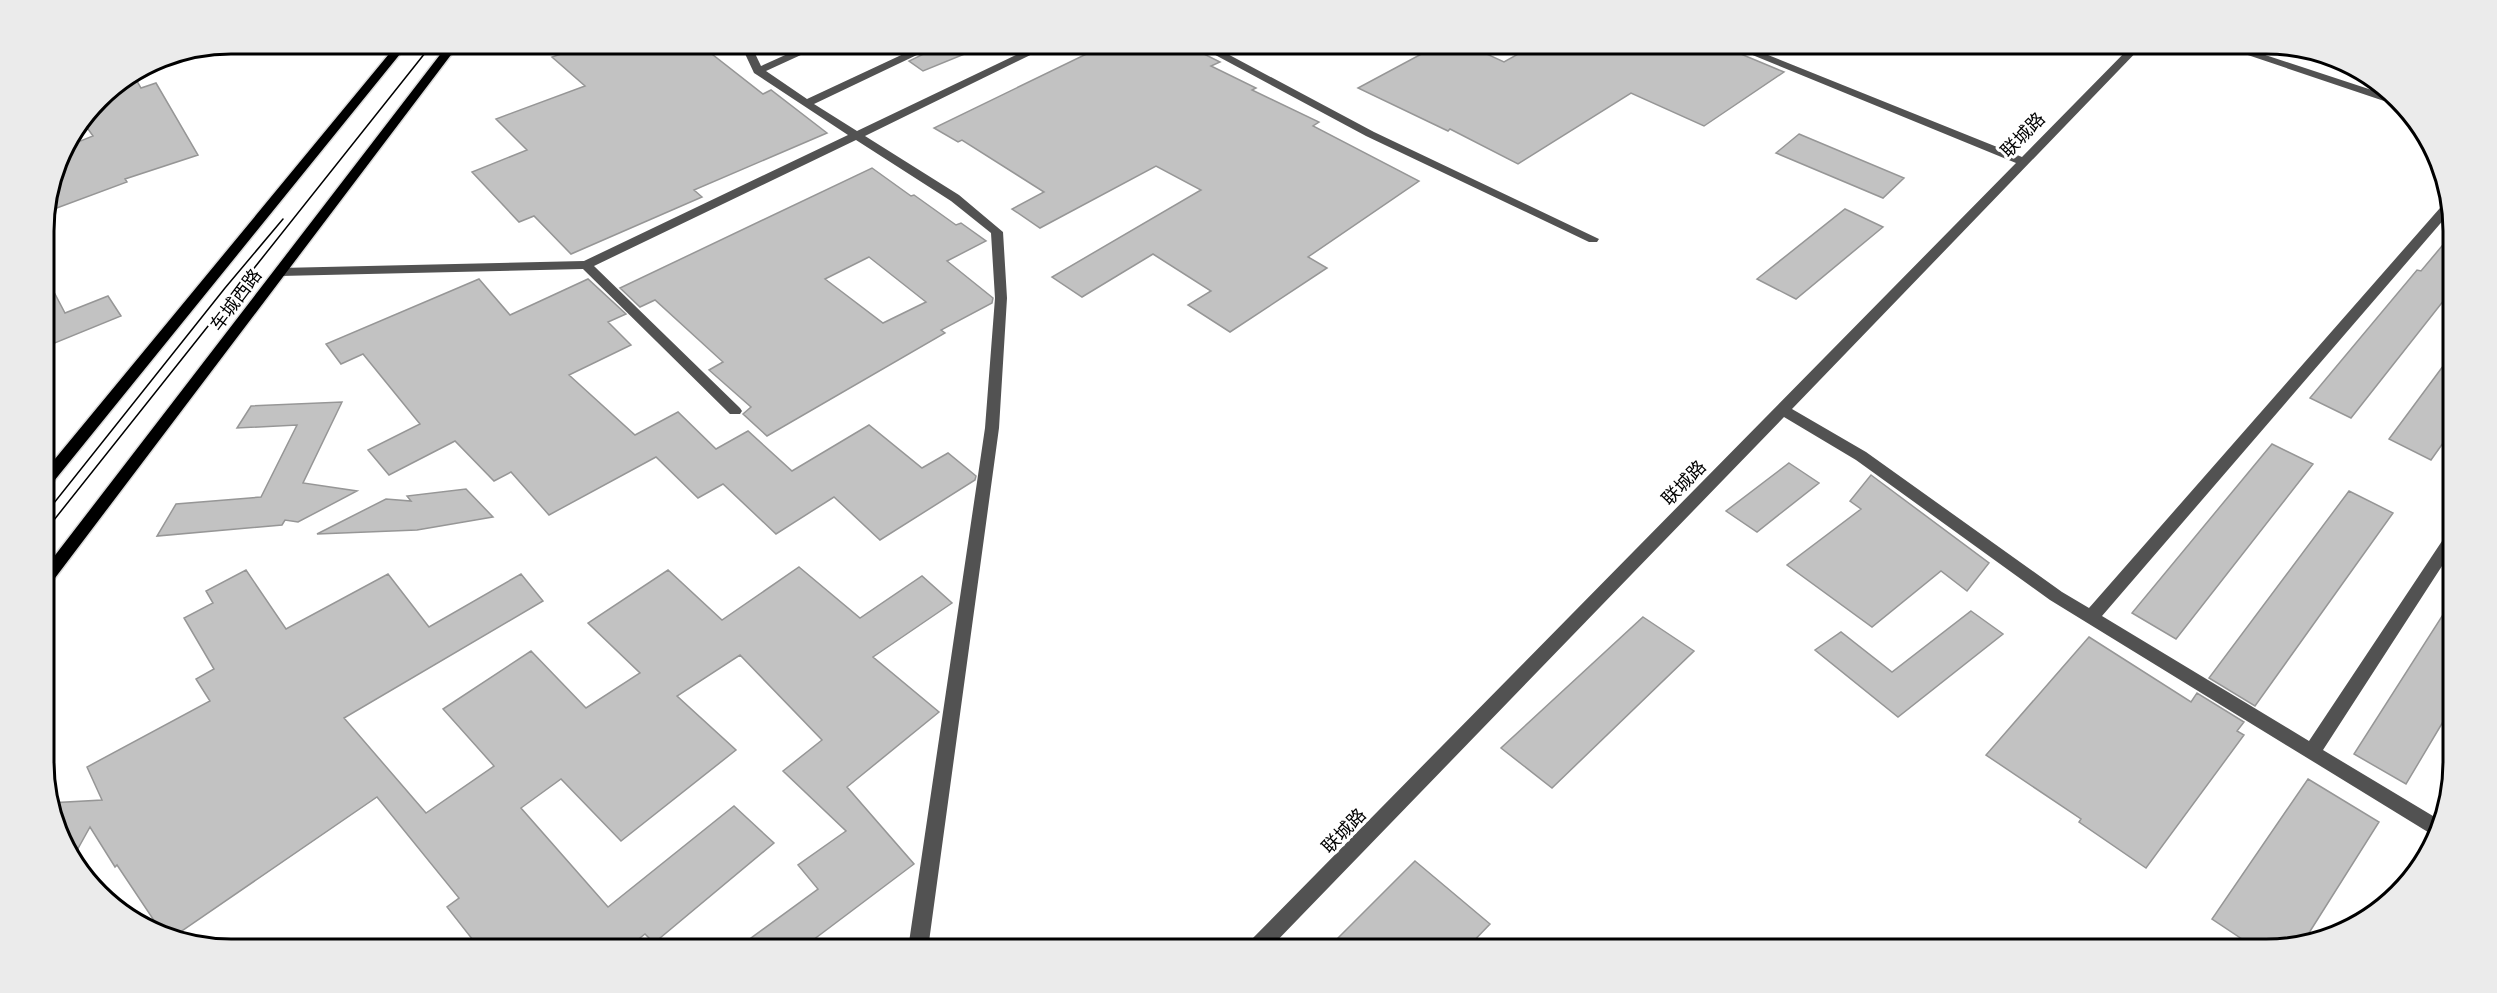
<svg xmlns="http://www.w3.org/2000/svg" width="2497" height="993" font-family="Cabin,'Noto Sans SC',sans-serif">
  <rect width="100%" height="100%" fill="#fff"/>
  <path fill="#c2c2c2" stroke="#969696" stroke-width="1.5" fill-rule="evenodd" d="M 591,44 L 699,44 L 763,94 L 771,90 L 827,133 L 694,190 L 702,197 L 571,254 L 534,216 L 519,222 L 472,172 L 527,150 L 496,119 L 585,86 L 552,57 Z
    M 883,44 L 921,44 L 898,54 Z
    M 944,44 L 989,44 L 923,71 L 909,61 Z
    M 1107,44 L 1184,44 L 1220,62 L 1211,66 L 1256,88 L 1252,90 L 1319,122 L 1313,126 L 1419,181 L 1308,257 L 1327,268 L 1230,332 L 1188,305 L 1211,291 L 1153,254 L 1082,297 L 1052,277 L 1201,190 L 1156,166 L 1040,228 L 1012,209 L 1044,192 L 962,140 L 958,142 L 934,128 Z
    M 1440,44 L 1465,44 L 1504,62 L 1536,44 L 1717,44 L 1784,72 L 1704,126 L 1631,93 L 1518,164 L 1450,129 L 1448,131 L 1358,88 Z
    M 133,74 L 141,88 L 156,83 L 198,155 L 125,179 L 127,182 L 46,212 L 63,148 L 93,136 L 83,122 L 107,90 Z
    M 1799,134 L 1904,178 L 1883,198 L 1776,153 Z
    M 872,168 L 911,196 L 914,195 L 956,225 L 961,223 L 986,241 L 947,261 L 993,298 L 992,303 L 941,330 L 945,333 L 767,436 L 743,414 L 751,407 L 709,370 L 723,362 L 655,300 L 640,307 L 620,288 ZM 869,257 L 926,302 L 883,323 L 825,279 Z
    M 1845,209 L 1883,227 L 1796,299 L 1757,279 Z
    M 2452,234 L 2452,290 L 2351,418 L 2310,398 L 2417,270 L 2421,271 Z
    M 44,273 L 65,313 L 108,296 L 121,316 L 45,347 Z
    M 479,279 L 510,315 L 588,279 L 626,314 L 608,322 L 631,345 L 569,375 L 635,435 L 678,412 L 716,449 L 748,431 L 792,471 L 869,425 L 922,468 L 948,453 L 976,476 L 975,480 L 880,540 L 834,497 L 776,534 L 723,484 L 698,498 L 656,457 L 549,515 L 511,472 L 494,481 L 455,441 L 389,475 L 368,450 L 420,424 L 363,354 L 341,364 L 326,344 Z
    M 2452,354 L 2453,429 L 2431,460 L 2389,439 Z
    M 342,402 L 303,483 L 357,491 L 298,522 L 285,520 L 282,525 L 157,536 L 176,504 L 261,497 L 297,425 L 237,428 L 251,406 Z
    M 2272,444 L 2313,464 L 2176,639 L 2132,613 Z
    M 1789,463 L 1819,483 L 1757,532 L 1726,511 Z
    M 1871,475 L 1989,563 L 1967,591 L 1941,571 L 1872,627 L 1787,565 L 1861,509 L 1850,501 Z
    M 466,489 L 493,517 L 417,530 L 317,534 L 386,499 L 411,501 L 407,496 Z
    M 2349,491 L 2393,513 L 2255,706 L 2209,678 Z
    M 799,567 L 860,618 L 922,576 L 952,603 L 873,657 L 939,712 L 847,787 L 914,864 L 801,949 L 736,949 L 818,889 L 798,865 L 846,831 L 783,771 L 822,740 L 740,655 L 677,696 L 736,750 L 621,841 L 561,779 L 521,808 L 608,907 L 734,806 L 774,843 L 654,943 L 645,934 L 626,949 L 480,949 L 447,907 L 459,898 L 377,797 L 170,939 L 163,934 L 117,865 L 115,867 L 90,827 L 75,854 L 49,803 L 102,800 L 87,767 L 210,701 L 196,679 L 214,669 L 184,618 L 213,603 L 206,591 L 246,570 L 286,629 L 388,574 L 429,627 L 521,574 L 543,601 L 344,718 L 426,813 L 494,766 L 443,709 L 531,651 L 586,708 L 640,673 L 588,623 L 668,570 L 722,620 Z
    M 2453,599 L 2453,705 L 2406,784 L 2354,754 Z
    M 1971,611 L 2003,634 L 1898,717 L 1815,650 L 1841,632 L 1892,672 Z
    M 1643,617 L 1694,651 L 1552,788 L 1501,748 Z
    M 2089,637 L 2191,702 L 2197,693 L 2244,722 L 2237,731 L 2244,735 L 2146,868 L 2079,822 L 2081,819 L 1986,755 Z
    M 2308,779 L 2379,822 L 2302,944 L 2278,949 L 2257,949 L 2212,919 Z
    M 1415,861 L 1490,924 L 1466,949 L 1327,949 Z"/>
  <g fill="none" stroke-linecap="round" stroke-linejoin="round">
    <defs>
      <path id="major" d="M 398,43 L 409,43 L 50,486 L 45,487 L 45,471 Z
        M 449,43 L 460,43 L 52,582 L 46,584 L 46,567 Z"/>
    </defs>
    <use href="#major" stroke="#dbdbdb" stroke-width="3"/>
    <path fill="#525252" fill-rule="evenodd" d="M 740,43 L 750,43 L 761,66 L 812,43 L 827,43 L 766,71 L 807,99 L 927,43 L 942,43 L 814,104 L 857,131 L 1041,43 L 1055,43 L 865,136 L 959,195 L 1003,232 L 1007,298 L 999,428 L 928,949 L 908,949 L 985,428 L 995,298 L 991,233 L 951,201 L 856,140 L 594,266 L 740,408 L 742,411 L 740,414 L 730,414 L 583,269 L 280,276 L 274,272 L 280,268 L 584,261 L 848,135 L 754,73 Z
      M 1193,43 L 1207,43 L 1374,132 L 1599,239 L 1597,242 L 1589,242 L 1366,136 Z
      M 1723,43 L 1738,43 L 2022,157 L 2134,43 L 2145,43 L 1792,409 L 1866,452 L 2062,592 L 2089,608 L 2447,200 L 2450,200 L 2452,210 L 2102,616 L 2309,741 L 2448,532 L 2453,530 L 2453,549 L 2323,750 L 2443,822 L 2436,837 L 2050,600 L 1856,460 L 1784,417 L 1269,949 L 1246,949 L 1249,942 L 2016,163 Z
      M 2212,43 L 2229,43 L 2390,96 L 2404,105 L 2396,105 Z"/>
    <use href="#major" fill="#000" fill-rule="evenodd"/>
    <path stroke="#000" stroke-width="1.5" d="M 46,513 L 225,288 L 283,219
      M 46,530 L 433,43"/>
  </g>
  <g text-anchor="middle" stroke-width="6" stroke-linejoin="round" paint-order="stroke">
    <g font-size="18" fill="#000" stroke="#fff">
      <text transform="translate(2023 135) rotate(-46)" y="6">联城路</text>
      <text transform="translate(236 300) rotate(-53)" y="6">车城西路</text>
      <text transform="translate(1684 483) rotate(-46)" y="6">联城路</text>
      <text transform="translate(1344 831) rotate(-46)" y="6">联城路</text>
    </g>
  </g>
  <path d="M0 0H2497V993H0ZM231 54H2266A177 177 0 0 1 2443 231V762A177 177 0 0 1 2266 939H231A177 177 0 0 1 54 762V231A177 177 0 0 1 231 54Z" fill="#ebebeb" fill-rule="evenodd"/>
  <path fill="none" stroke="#000" stroke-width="3" d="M231 54H2266A177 177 0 0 1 2443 231V762A177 177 0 0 1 2266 939H231A177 177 0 0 1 54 762V231A177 177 0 0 1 231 54Z"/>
</svg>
